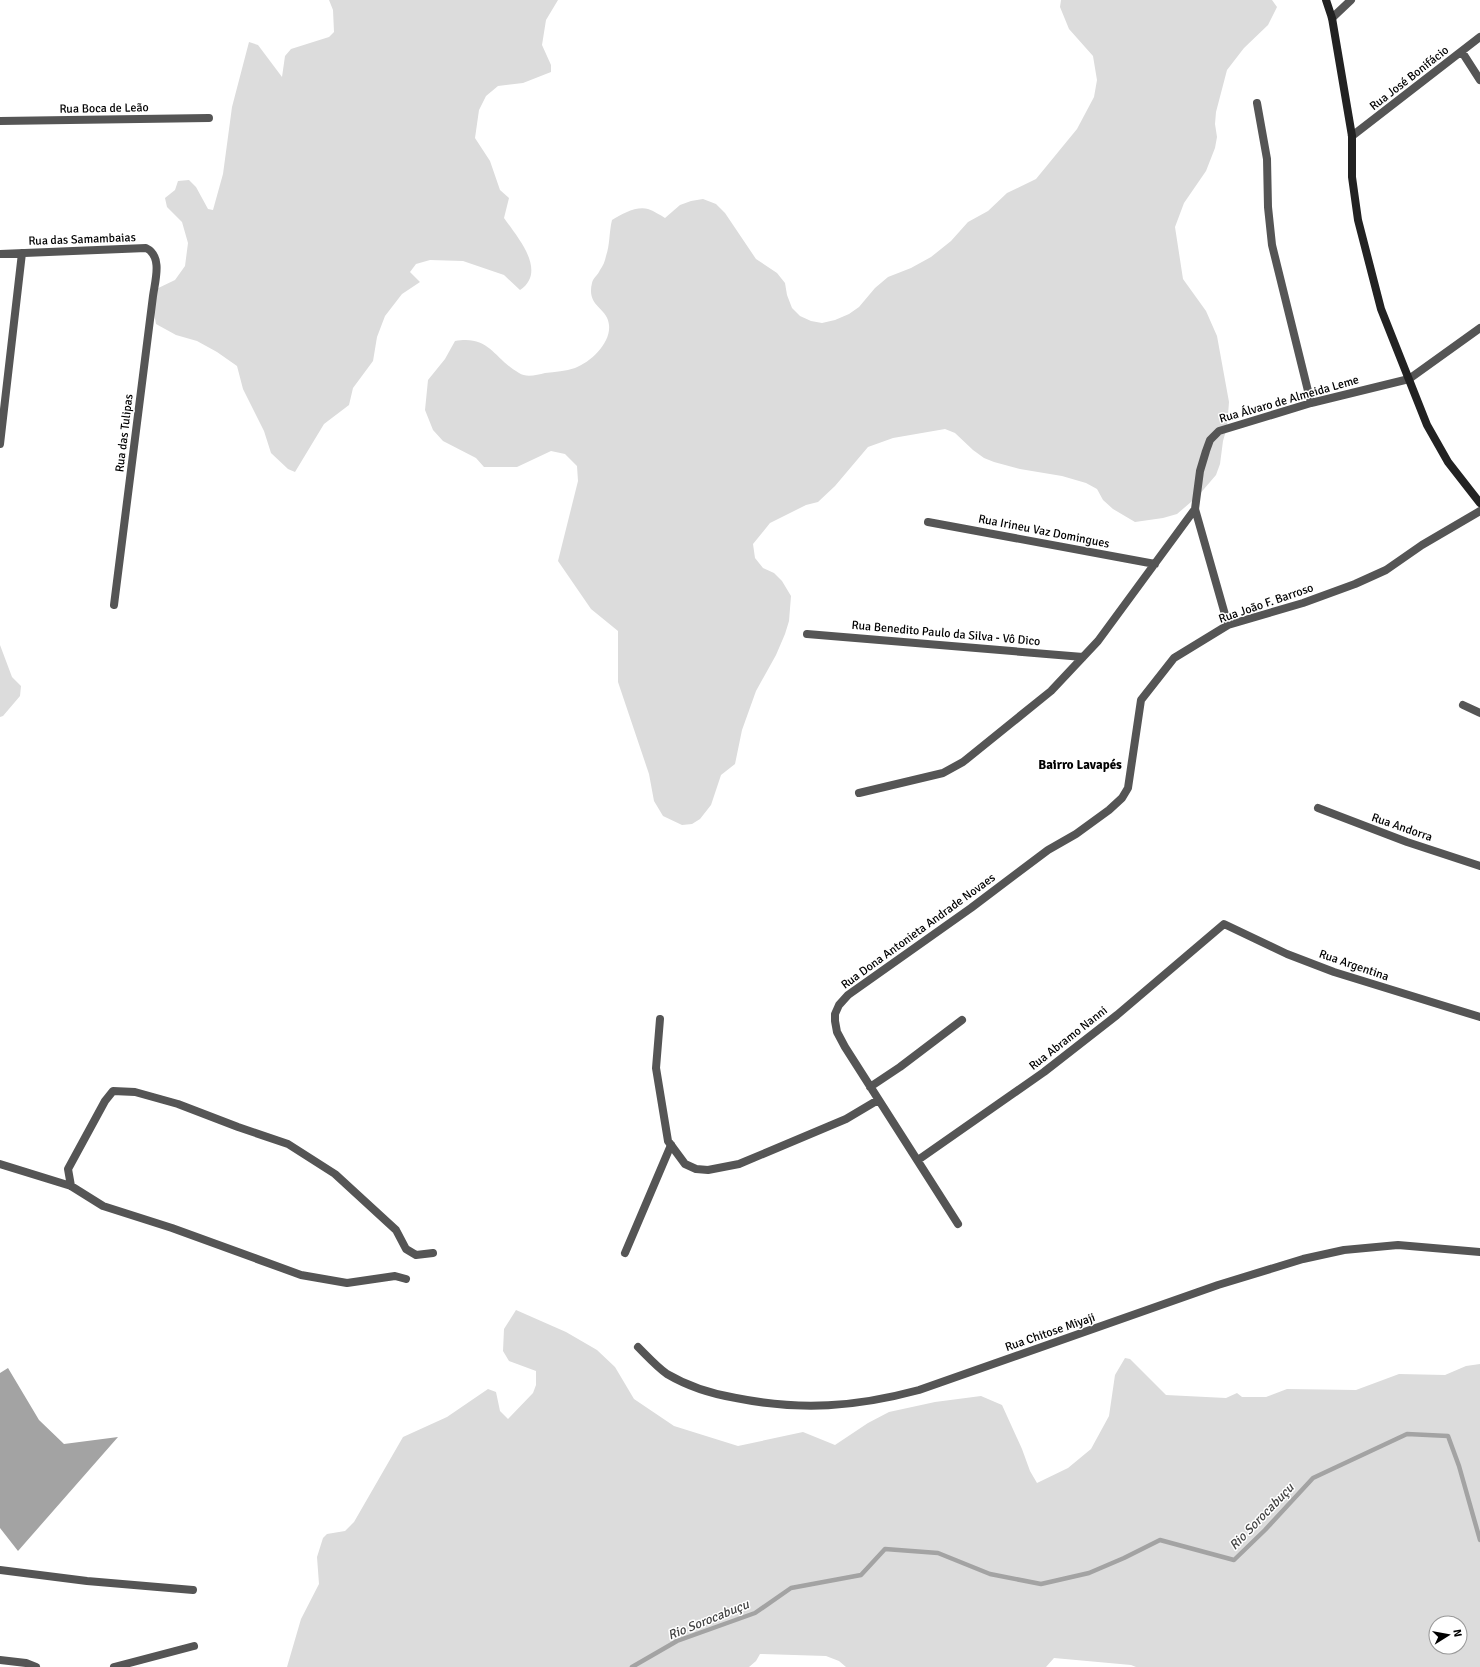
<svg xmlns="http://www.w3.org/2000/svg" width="1480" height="1667" font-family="Signika,sans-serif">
  <rect width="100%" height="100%" fill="#fff"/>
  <path fill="#dcdcdc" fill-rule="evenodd" d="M 329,0 L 558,0 L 546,20 L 542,45 L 551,65 L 551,72 L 523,83 L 498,86 L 486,96 L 479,110 L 475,138 L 490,161 L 500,190 L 509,198 L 504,218 C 517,237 548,271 520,290 L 504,275 L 463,261 L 430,260 L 416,264 L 410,272 L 420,282 L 402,294 L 385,316 L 377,337 L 373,361 L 353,388 L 349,405 L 324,424 L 295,472 L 288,469 L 271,453 L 264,431 L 243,389 L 237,366 L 217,352 L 197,341 L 176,335 L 156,324 L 150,292 L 175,280 L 185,266 L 188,243 L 182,222 L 167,207 L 165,198 L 175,190 L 178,181 L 189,180 L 196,187 L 208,209 L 213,210 L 223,174 L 232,107 L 249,42 L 258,45 L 282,77 L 285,56 L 291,49 L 329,37 L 334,32 L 333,10 Z
    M 1061,0 L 1272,0 L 1277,7 L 1268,25 L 1244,48 L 1227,70 L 1216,112 L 1215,124 L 1217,137 L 1215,148 L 1206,171 L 1184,203 L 1175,227 L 1183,279 L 1206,311 L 1217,336 L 1229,402 L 1227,427 L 1223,441 L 1220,464 L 1216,475 L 1198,496 L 1177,514 L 1163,518 L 1135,522 L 1113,509 L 1103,500 L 1097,489 L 1086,483 L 1062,476 L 1020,469 L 994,462 L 984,458 L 973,450 L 955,433 L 945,429 L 893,438 L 868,447 L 835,486 L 818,502 L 806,505 L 770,523 L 753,544 L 755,558 L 763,568 L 774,573 L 782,581 L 791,596 L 789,621 L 785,634 L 776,655 L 756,691 L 742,730 L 735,764 L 721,775 L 711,805 L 700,819 L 692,824 L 682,825 L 663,816 L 654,801 L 649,774 L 618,682 L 618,631 L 591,609 L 558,561 L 578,481 L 577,466 L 565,454 L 551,451 L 517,467 L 484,467 L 476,458 L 443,441 L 433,430 L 425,410 L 428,380 L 445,359 L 455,341 C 490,335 493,358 519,373 C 526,378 537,375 545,373 C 555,372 566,371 575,368 C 591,362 611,343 609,325 C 608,307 586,307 592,283 C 593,278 598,275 600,270 C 603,266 605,261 606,256 C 610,245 609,232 612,220 C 622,214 636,206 648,209 C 654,211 660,215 665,218 L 680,205 L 691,201 L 703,199 L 716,204 L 725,213 L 756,259 L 777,273 L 785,283 L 787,295 L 792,308 L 800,316 L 811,321 L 822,323 L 835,320 L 849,314 L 859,307 L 875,288 L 888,277 L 911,268 L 931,257 L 951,241 L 968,222 L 988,211 L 1007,193 L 1036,179 L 1077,129 L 1094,97 L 1097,80 L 1093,56 L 1069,29 L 1060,7 Z
    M 0,645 L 12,677 L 21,686 L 20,696 L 3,716 L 0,717 Z
    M 516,1310 L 566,1332 L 597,1350 L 615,1367 L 634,1399 L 674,1426 L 738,1446 L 803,1432 L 835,1445 L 868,1423 L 889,1412 L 935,1402 L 981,1396 L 1002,1405 L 1022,1449 L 1030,1471 L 1037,1483 L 1068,1468 L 1091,1449 L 1109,1416 L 1115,1375 L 1125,1358 L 1130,1359 L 1166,1395 L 1226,1398 L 1237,1393 L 1242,1397 L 1266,1397 L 1287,1389 L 1356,1390 L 1399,1374 L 1445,1375 L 1466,1366 L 1480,1364 L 1480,1667 L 1136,1667 L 1131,1665 L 1054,1658 L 1046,1667 L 846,1667 L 839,1661 L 826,1656 L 760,1654 L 756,1661 L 749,1667 L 287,1667 L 301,1619 L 319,1584 L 317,1557 L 323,1538 L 327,1534 L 345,1531 L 354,1522 L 403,1437 L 447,1417 L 488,1389 L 496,1392 L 500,1411 L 508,1419 L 533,1393 L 536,1385 L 536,1371 L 509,1361 L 503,1351 L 504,1329 ZM 1436,1623 L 1460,1623 L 1460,1647 L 1436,1647 Z"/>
  <path fill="#a3a3a3" d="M 8,1368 L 39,1420 L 64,1444 L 118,1437 L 18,1551 L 0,1528 L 0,1373 Z"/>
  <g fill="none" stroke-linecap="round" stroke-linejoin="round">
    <path stroke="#a3a3a3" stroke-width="4.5" d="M 632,1667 L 677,1641 L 755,1613 L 791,1588 L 861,1575 L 885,1549 L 938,1553 L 990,1574 L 1041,1584 L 1089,1573 L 1124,1558 L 1160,1540 L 1234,1560 L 1265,1530 L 1313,1478 L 1407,1434 L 1448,1436 L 1459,1466 L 1480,1540"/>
    <path stroke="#555" stroke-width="8" d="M 625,1253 L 671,1145
      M 0,1570 L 87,1581 L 193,1590"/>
    <path stroke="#555" stroke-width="8" d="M 1332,18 L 1351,0
      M 1462,52 L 1480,80
      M 1257,103 L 1267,159 L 1268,207 L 1272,245 L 1311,403
      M 0,121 L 209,118
      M 1352,136 L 1480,37
      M 0,254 L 146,248 C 163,256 155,281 153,296 L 114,605
      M 0,444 L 22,253
      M 928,522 L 1155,564
      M 1228,625 L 1195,509 L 1200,471 L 1206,451 L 1210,440 L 1219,431 L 1311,403 L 1409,379 L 1480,328
      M 807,634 L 1083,657
      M 1463,705 L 1480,713
      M 859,793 L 943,773 L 963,762 L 1051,691 L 1098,641 L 1195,509
      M 1318,808 L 1407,842 L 1480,866
      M 660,1019 L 656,1068 L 668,1141 L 685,1164 L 696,1169 L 708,1170 L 739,1164 L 846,1119 L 878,1100
      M 870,1087 L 900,1067 L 962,1020
      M 918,1160 L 1044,1072 L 1117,1015 L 1224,924 L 1287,954 L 1334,972 L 1480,1017
      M 0,1164 L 71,1186 L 103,1206 L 172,1228 L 301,1275 L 347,1283 L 395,1276 L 406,1279
      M 71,1186 L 68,1169 L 105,1101 L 113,1091 L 135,1092 L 178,1104 L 238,1127 L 288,1144 L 335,1174 L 396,1230 L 406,1249 L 416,1255 L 433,1253
      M 958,1224 L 845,1047 L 837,1032 L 835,1021 L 835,1014 L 839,1005 L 848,995 L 971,908 L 1048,850 L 1076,834 L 1109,810 L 1122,798 L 1128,788 L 1141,700 L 1174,658 L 1228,625 L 1303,603 L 1355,584 L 1386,570 L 1422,545 L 1480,511
      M 638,1347 C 647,1356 657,1367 667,1374 C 689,1387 712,1394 736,1398 C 801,1411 856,1407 919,1390 L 1218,1285 L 1303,1259 L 1344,1250 L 1398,1245 L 1480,1252
      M 0,1660 L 26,1663 L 36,1667
      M 114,1667 L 194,1646"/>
    <path stroke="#222" stroke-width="8" d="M 1326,0 L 1332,18 L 1352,136 L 1352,177 L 1358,220 L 1381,309 L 1427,425 L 1448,462 L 1480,503"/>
  </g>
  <g text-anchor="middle" stroke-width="3" stroke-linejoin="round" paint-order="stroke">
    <g font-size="12" fill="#000" stroke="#fff">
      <text transform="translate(1409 78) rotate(-38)" y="4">Rua José Bonifácio</text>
      <text transform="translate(104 108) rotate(-1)" y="4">Rua Boca de Leão</text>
      <text transform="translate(82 239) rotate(-2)" y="4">Rua das Samambaias</text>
      <text transform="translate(1289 399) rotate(-16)" y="4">Rua Álvaro de Almeida Leme</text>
      <text transform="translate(124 433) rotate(-83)" y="4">Rua das Tulipas</text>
      <text transform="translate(1044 531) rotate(11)" y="4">Rua Irineu Vaz Domingues</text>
      <text transform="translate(1266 603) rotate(-19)" y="4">Rua João F. Barroso</text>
      <text transform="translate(946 633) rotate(5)" y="4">Rua Benedito Paulo da Silva - Vô Dico</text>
      <text transform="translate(1402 827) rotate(19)" y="4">Rua Andorra</text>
      <text transform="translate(918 931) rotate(-36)" y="4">Rua Dona Antonieta Andrade Novaes</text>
      <text transform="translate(1354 965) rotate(19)" y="4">Rua Argentina</text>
      <text transform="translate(1068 1038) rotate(-38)" y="4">Rua Abramo Nanni</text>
      <text transform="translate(1050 1332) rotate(-19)" y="4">Rua Chitose Miyaji</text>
    </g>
    <g font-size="13" font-weight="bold" fill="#000" stroke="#fff">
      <text x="1080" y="769">Bairro Lavapés</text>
    </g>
    <g font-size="13" font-style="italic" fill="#444" stroke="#fff">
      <text transform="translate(1261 1516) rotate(-46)" y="5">Rio Sorocabuçu</text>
      <text transform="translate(708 1619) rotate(-22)" y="5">Rio Sorocabuçu</text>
    </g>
  </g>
  <g transform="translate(1448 1635) rotate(79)"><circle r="19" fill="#ffffff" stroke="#999999"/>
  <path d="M0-3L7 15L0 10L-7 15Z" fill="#000000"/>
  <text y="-6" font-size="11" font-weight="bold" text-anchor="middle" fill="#000000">N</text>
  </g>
</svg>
